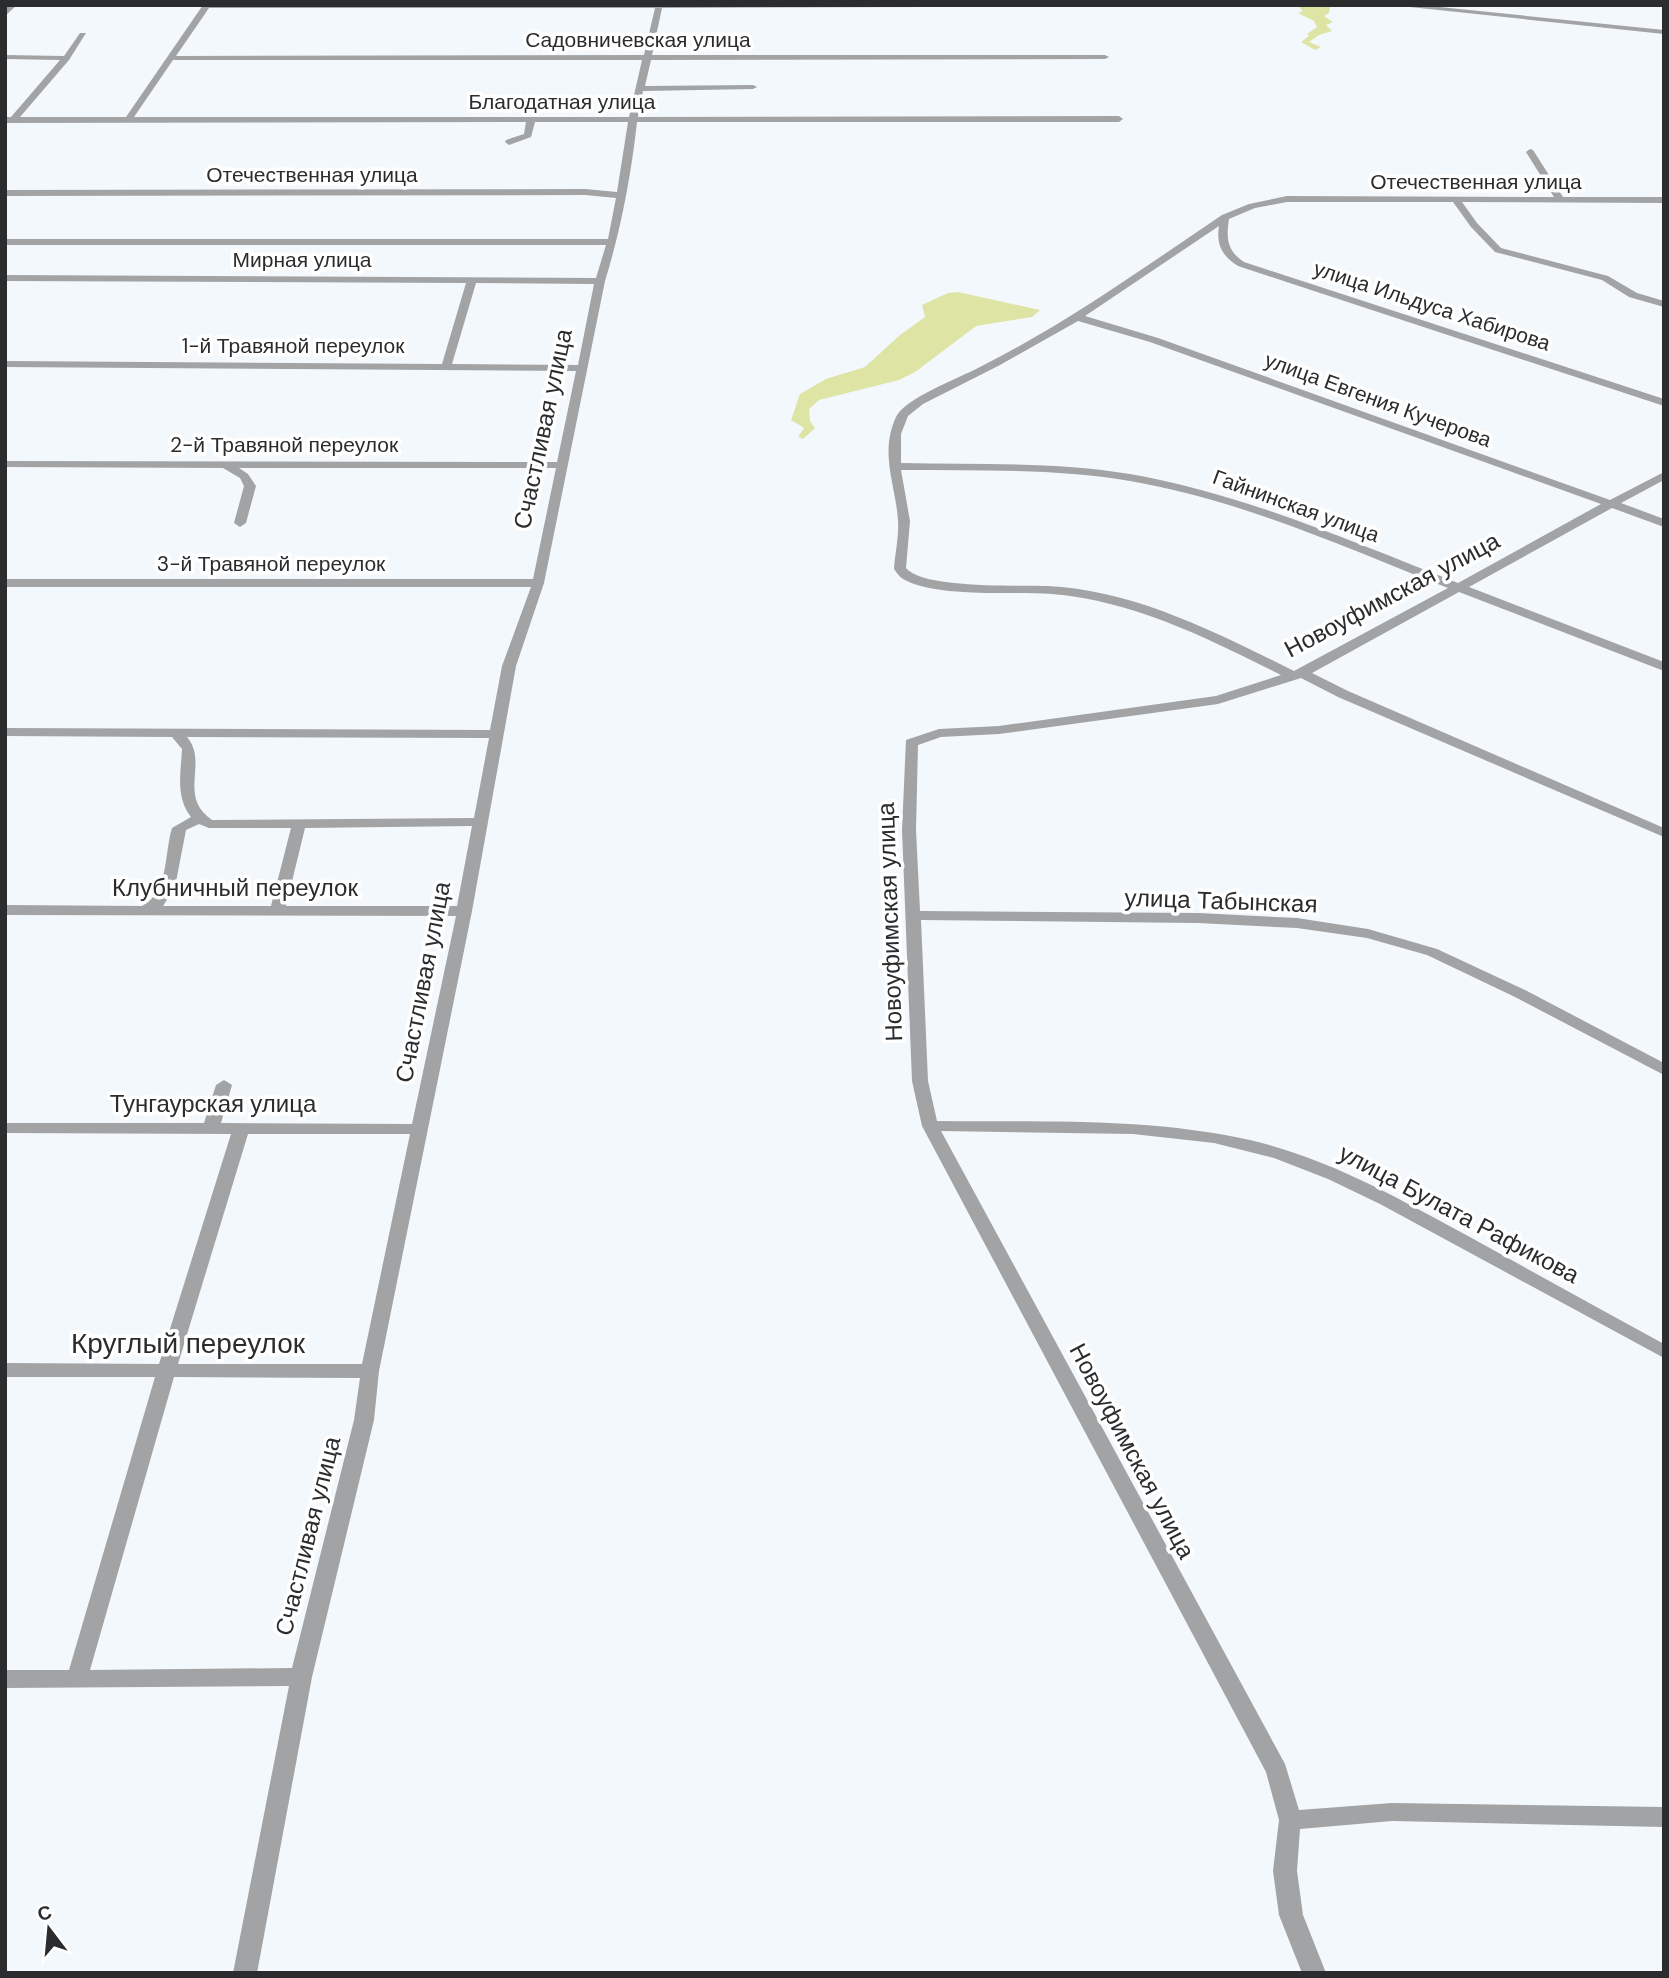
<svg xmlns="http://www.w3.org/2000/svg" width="1669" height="1978" font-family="'DM Sans',sans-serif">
  <rect width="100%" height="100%" fill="#f3f8fc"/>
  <path fill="#dee4a3" d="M 1297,5 L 1330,7 L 1329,13 L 1324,16 L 1333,22 L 1326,25 L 1332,31 L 1319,35 L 1309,42 L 1321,47 L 1315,50 L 1301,42 L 1309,36 L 1307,34 L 1317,27 L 1314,21 L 1298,13 L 1303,11 Z
    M 958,292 L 1040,310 L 1032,317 L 976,326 L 915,372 L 899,380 L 819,400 L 809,409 L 810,421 L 815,428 L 803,439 L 798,437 L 804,428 L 791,420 L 800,394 L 826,379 L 865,367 L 900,335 L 925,317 L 922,305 L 948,293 Z"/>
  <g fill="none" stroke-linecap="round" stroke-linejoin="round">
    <path fill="#a1a3a5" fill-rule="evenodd" d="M 9,5 L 17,5 L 5,16 L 5,9 Z
      M 203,5 L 931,5 L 927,7 L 662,8 L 652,55 L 1105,55 L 1109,57 L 1105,59 L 651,60 L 645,86 L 753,85 L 757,87 L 753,89 L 643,91 L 638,117 L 1119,116 L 1123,119 L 1119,122 L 637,122 C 631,176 621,229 605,281 L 544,583 L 516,666 L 472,911 L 379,1371 L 374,1420 L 312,1677 L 257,1973 L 233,1973 L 289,1686 L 5,1688 L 5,1670 L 69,1670 L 155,1377 L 5,1377 L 5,1363 L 159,1364 L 231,1134 L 5,1133 L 5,1123 L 204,1123 L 216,1085 L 224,1080 L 232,1085 L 221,1123 L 412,1124 L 456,916 L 5,915 L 5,905 L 142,906 C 169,892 164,854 172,828 L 191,817 C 175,797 181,772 182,749 L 172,737 L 5,736 L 5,728 L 490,730 L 502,666 L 531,587 L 5,587 L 5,579 L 533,579 L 556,468 L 239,468 L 248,474 L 256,486 L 246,523 L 240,527 L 234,523 L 244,486 L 240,478 L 223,468 L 5,467 L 5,461 L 557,462 L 576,371 L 5,367 L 5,361 L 442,364 L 466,283 L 5,281 L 5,275 L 596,278 L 606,245 L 5,245 L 5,239 L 608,239 L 616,198 L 585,195 L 5,196 L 5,190 L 585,189 L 617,192 L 628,122 L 535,122 L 531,137 L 509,145 L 505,142 L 506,140 L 524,134 L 526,122 L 5,123 L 5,117 L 11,117 L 60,60 L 5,59 L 5,55 L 64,56 L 80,33 L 86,33 L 69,60 L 20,117 L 126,117 ZM 209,8 L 655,8 L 644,55 L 176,56 ZM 173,60 L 642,60 L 629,117 L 134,117 ZM 476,283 L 594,284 L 578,365 L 452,364 ZM 187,737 L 489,738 L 474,818 L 212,820 C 177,796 209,763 187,737 ZM 199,824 L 209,828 L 291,828 L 271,906 L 163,906 L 175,887 L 186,830 ZM 472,826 L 457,906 L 286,906 L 305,828 ZM 248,1134 L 410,1134 L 362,1364 L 178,1364 ZM 174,1377 L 360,1378 L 354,1420 L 292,1668 L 90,1670 Z
      M 1391,5 L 1420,5 L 1664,30 L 1664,34 Z
      M 1530,149 L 1533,150 L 1563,197 L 1664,197 L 1664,203 L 1462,202 L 1477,223 L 1501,248 L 1608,276 L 1637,293 L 1664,301 L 1664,307 L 1629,297 L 1602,280 L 1495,252 L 1471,227 L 1453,202 L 1287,202 L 1255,208 L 1229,219 C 1226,238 1227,251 1244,262 L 1664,399 L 1664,406 L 1238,266 C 1222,256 1216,244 1219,226 L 1085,316 L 1158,338 L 1610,500 L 1664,472 L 1664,480 L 1621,503 L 1664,519 L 1664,527 L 1612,508 L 1469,587 L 1664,662 L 1664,671 L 1459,592 L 1312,673 L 1348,691 L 1664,828 L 1664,837 L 1338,697 L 1301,678 L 1218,704 L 999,734 L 941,737 L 918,745 L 916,830 L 920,911 L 1198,913 L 1297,918 L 1368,929 L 1437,949 L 1527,991 L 1664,1063 L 1664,1075 L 1515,997 L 1427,955 L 1367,938 L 1297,928 L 1198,923 L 921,920 L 928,1081 L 937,1121 C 1042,1122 1147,1117 1250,1140 C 1328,1158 1398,1198 1468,1236 C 1533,1272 1598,1308 1664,1344 L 1664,1358 L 1380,1204 L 1328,1179 L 1274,1158 L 1214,1143 L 1133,1134 L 941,1131 L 1285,1764 L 1299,1810 L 1392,1803 L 1664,1807 L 1664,1827 L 1392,1821 L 1300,1829 L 1297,1871 L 1303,1915 L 1326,1973 L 1302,1973 L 1279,1915 L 1273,1871 L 1279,1820 L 1266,1772 L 922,1126 L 912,1081 L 902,830 L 906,740 L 939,729 L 999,726 L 1216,696 L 1281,675 C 1209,639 1135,601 1052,594 C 1012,591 939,598 905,580 C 900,578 897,573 894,569 C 895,554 899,537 898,521 C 896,485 879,454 896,417 C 905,398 959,378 978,368 C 1064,325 1142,269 1222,215 L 1249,204 L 1287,196 L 1554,197 L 1526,152 ZM 1078,321 L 1150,342 L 1601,504 L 1458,583 C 1350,541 1244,494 1130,474 C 1054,461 977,465 901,463 L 901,434 L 908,416 L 923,404 L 1000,365 ZM 901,470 C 978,471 1055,468 1130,481 C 1241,500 1344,547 1448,588 L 1294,671 C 1217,633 1135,590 1047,586 C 1019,585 922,589 906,568 L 910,521 Z"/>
  </g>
  <g text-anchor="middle" stroke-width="7" stroke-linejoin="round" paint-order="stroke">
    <g font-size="21" fill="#2a2c2d" stroke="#fff">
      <text x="638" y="47">Садовничевская улица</text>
      <text x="562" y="109">Благодатная улица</text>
      <text x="312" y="182">Отечественная улица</text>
      <text x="1476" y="189">Отечественная улица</text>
      <text x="302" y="267">Мирная улица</text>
      <text transform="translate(1432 306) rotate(18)" y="7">улица Ильдуса Хабирова</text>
      <text x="293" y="353">1-й Травяной переулок</text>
      <text transform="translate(1378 400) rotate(20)" y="7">улица Евгения Кучерова</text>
      <text x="284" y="452">2-й Травяной переулок</text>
      <text transform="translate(1296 506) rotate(20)" y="7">Гайнинская улица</text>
      <text x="271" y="571">3-й Травяной переулок</text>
    </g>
    <g font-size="24" fill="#2a2c2d" stroke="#fff">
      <text transform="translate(543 429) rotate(-78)" y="8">Счастливая улица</text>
      <text transform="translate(1392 595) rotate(-28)" y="8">Новоуфимская улица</text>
      <text x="235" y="896">Клубничный переулок</text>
      <text transform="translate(1221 901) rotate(2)" y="8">улица Табынская</text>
      <text transform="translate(890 922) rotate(-92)" y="8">Новоуфимская улица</text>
      <text transform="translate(423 982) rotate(-79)" y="8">Счастливая улица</text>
      <text x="213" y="1112">Тунгаурская улица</text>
      <text transform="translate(1459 1214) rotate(28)" y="8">улица Булата Рафикова</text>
      <text transform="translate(1132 1451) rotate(62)" y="8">Новоуфимская улица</text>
      <text transform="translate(308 1536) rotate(-76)" y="8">Счастливая улица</text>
    </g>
    <g font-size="28" fill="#2a2c2d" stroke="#fff">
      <text x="188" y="1353">Круглый переулок</text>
    </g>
  </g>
  <rect width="1669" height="1978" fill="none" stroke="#2a2c2d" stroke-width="14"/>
  <g transform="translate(49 1929) rotate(344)" stroke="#ffffff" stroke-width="5" paint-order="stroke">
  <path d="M0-5L12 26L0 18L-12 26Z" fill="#2a2c2d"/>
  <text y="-10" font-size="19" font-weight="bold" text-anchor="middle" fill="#2a2c2d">С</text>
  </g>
</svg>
